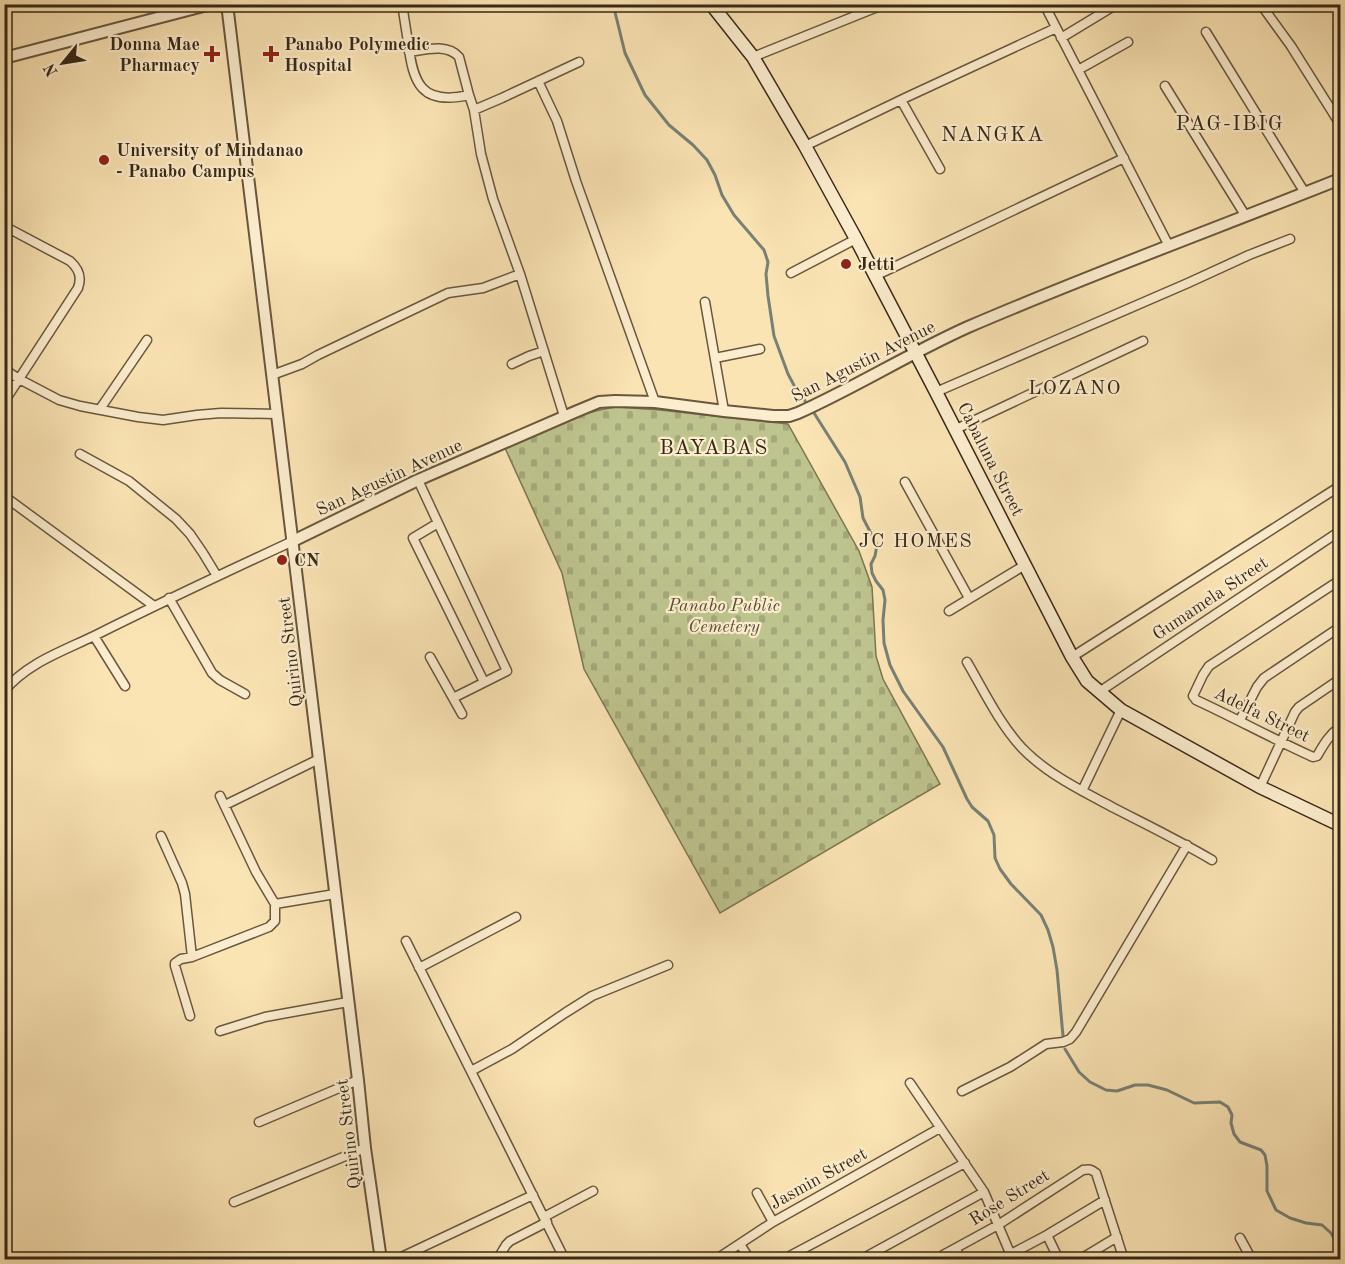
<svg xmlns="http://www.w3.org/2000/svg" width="1345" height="1264" font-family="'Old Standard TT',serif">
  <defs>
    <pattern id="cemetery-stones" width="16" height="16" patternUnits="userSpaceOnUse" patternTransform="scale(1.5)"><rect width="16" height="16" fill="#bec48e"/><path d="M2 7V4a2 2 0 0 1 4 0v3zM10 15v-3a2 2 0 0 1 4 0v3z" fill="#a4a87a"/></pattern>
  </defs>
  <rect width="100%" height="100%" fill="#fbe4b4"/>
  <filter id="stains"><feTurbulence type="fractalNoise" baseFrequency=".00333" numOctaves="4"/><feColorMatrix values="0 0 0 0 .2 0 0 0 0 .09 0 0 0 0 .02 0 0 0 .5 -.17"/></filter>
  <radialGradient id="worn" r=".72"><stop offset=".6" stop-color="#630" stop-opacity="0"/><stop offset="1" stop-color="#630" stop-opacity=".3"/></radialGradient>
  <path fill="url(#cemetery-stones)" stroke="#7a7652" stroke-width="1.5" d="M 617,407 L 660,410 L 788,424 L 859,551 L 872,587 L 876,656 L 883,679 L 940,784 L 720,913 L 584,669 L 562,573 L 505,448 C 541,433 578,411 617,407 Z"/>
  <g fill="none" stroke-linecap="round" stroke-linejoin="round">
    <path stroke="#778176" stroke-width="3" d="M 613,4 L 625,53 L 645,95 L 669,125 L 693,145 L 707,160 L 715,175 L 722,195 L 734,215 L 764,250 L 768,262 L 766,274 L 768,296 L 774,336 L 788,374 L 796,389 L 805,401
      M 814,413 L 845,462 L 860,497 L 863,518 L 877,545 L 875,556 L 871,564 L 872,573 L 876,581 L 883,590 L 885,600 L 883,620 L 884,643 L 890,665 L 903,691 L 943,747 L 967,799 L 972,807 L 988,821 L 994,835 L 995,858 L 1000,869 L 1011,884 L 1041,915 L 1048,930 L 1053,947 L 1057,970 L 1063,1036
      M 1065,1049 L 1079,1072 L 1090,1082 L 1106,1090 L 1117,1091 L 1135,1085 L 1148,1085 L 1167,1090 L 1194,1103 L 1220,1102 L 1228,1107 L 1232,1115 L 1231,1123 L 1234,1134 L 1240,1142 L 1261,1150 L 1265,1155 L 1267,1166 L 1267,1191 L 1276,1210 L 1290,1218 L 1306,1223 L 1322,1225 L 1331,1233 L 1337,1244 L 1336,1260"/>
    <defs>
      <path id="minor" d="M 402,4 C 404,17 406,29 408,42 C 413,83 421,106 469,95 L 474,110 L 481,154 L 493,199 L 520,274 L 564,416
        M 1044,4 L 1169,246
        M 1262,6 L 1291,46 L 1340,124
        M 1206,32 L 1305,193
        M 1061,38 L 1117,4
        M 409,52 C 424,50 447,43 459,57 L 469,95
        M 753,57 L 885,4
        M 1078,70 L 1128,42
        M 538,81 L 557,121 L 576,181 L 655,402
        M 1165,86 L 1245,215
        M 901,100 L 940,169
        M 474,110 L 502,98 L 579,62
        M 805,146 L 907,97 L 1056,28
        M 4,226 L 70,261 C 79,269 82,277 78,288 L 4,402
        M 791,273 L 856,239
        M 875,276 L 1124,158
        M 705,302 L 724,411
        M 715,358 L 760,349
        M 512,364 L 529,356 L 544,351
        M 4,369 L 19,379 L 59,400 L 80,406 L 138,417 L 163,420 L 197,415 L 221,413 L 277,414
        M 272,375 L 302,364 L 318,355 L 448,293 L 483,288 L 520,274
        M 936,392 L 1188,283 L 1249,255 L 1290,239
        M 100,409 L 147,340
        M 956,429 L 1143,341
        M 80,454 L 129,481 L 176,519 L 190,534 L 203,553 L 217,576
        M 418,480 L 507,671 L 453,698
        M 905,482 L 969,598
        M 8,499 L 154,606
        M 438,523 L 413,538 L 484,682
        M 1340,580 L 1209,666 L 1203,675 L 1193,696 L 1196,700 C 1235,718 1273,739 1313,757 L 1317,756 C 1324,744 1329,735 1340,727
        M 169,598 L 212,673 L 220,680 L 245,694
        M 949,611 L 1025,565
        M 94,636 L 125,686
        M 430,657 L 462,714
        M 1072,657 L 1340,486
        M 967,662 C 984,691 999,723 1022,748 C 1047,774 1082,791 1114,808 C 1147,825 1180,841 1212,860
        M 4,691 C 27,663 63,651 94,636 C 160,603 226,572 293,541
        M 1099,692 L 1340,531
        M 1240,720 L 1257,687 L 1264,678 L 1340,627
        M 1260,787 L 1295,712 L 1299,707 L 1340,679
        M 1082,791 L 1121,710
        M 225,805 L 319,759
        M 161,836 L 182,883 L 185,894 L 192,957
        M 275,904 L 335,894
        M 406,941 L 565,1260
        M 419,968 L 516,917
        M 190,1016 L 175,966 L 175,963 L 181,959 L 192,957 L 269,927 L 275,921 L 275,904 L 256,872 L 220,796
        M 220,1031 L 265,1017 L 348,1002
        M 471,1071 L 512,1049 L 565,1013 L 592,996 L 668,965
        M 910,1083 L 984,1192 L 1013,1260
        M 962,1091 L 1010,1067 L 1046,1044 L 1063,1042 L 1070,1039 L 1076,1032 L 1187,845
        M 259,1122 L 358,1080
        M 757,1193 L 773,1222
        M 234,1202 L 365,1148
        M 544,1217 L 593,1191
        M 1047,1235 L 1059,1260
        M 1240,1238 L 1252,1260
        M 740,1244 L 750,1260
        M 956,1249 L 961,1260
        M 1011,1254 L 1047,1235 L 1105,1200
        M 943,1255 L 998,1225 L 1083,1170 C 1089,1169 1091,1169 1096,1173 L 1124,1260
        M 395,1260 L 533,1195
        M 497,1260 L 506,1245 L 510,1241 L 547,1222
        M 715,1260 L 773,1222 L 940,1128
        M 782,1260 L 965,1163
        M 860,1260 L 984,1192
        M 1079,1260 L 1117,1237"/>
      <path id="tertiary" d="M 227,4 L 358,1080 L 365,1148 L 381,1260
        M 4,58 L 211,4
        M 293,541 L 418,480 L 575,412 L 599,402 L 615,401 L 655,402 L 724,411 L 773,416 L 789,416 L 798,413 C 856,387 910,353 968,327 C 1091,274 1217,228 1340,179"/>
      <path id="secondary" d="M 711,4 L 753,57 L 805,146 L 856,239 L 936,392 L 1072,657 L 1087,681 L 1121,710 L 1260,787 L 1340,825"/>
    </defs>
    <use href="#minor" stroke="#68573e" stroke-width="11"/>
    <use href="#tertiary" stroke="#68573e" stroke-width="14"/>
    <use href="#secondary" stroke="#372817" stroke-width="15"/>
    <use href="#minor" stroke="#fcedce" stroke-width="8"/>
    <use href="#tertiary" stroke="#fcedce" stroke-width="10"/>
    <use href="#secondary" stroke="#fcedce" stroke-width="12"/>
  </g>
  <g fill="#8f2418" stroke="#fcedce" stroke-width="2">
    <path d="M209 45h6v6h6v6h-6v6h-6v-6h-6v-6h6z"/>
    <path d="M268 45h6v6h6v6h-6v6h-6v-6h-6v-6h6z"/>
    <circle cx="104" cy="160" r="6"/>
    <circle cx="846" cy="264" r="6"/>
    <circle cx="282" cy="560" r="6"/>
  </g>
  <g text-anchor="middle" stroke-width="4.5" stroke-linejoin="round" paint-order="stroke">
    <g font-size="18" font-weight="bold" fill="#372817" stroke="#fcedce" text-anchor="start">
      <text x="200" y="50" text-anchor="end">Donna Mae<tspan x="200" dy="21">Pharmacy</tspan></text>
      <text x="284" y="50">Panabo Polymedic<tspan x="284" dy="21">Hospital</tspan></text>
      <text x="116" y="156">University of Mindanao<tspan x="116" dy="21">- Panabo Campus</tspan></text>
      <text x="858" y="270">Jetti</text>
      <text x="294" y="566">CN</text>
    </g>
    <g font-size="18" fill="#372817" stroke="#fcedce">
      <text transform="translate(863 361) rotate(-27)" y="6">San Agustin Avenue</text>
      <text transform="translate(991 459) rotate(63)" y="6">Cabaluna Street</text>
      <text transform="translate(389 477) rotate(-25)" y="6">San Agustin Avenue</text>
      <text transform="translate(1210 598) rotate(-34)" y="6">Gumamela Street</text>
      <text transform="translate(290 652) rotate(-97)" y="6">Quirino Street</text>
      <text transform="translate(1262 714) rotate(26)" y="6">Adelfa Street</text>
      <text transform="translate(348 1134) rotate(-97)" y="6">Quirino Street</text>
      <text transform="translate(818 1178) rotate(-29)" y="6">Jasmin Street</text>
      <text transform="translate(1009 1197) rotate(-32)" y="6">Rose Street</text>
    </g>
    <g font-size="18" font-style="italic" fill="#594f35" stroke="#fcedce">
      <text x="724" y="611">Panabo Public<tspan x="724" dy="21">Cemetery</tspan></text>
    </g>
    <g font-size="20" letter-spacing="1.5" fill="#372817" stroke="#fcedce">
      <text x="1075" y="394">LOZANO</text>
      <text x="916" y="547">JC HOMES</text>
    </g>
    <g font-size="21" letter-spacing="1.5" fill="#372817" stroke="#fcedce">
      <text x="1230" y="130">PAG-IBIG</text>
      <text x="993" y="141">NANGKA</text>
      <text x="714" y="454">BAYABAS</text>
    </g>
  </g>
  <rect width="1345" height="1264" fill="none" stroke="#fbe4b4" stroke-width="24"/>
  <rect x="6" y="6" width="1333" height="1252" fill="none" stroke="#372817" stroke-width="3"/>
  <rect x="12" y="12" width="1321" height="1240" fill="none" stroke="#372817" stroke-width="1.5"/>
  <g transform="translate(63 63) rotate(240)" stroke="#fcedce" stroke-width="4.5" paint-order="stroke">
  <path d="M0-4.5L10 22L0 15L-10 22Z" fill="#372817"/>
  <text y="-9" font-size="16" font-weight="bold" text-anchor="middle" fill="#372817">N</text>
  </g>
  <rect width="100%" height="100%" filter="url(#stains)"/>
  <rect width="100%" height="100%" fill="url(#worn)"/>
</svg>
